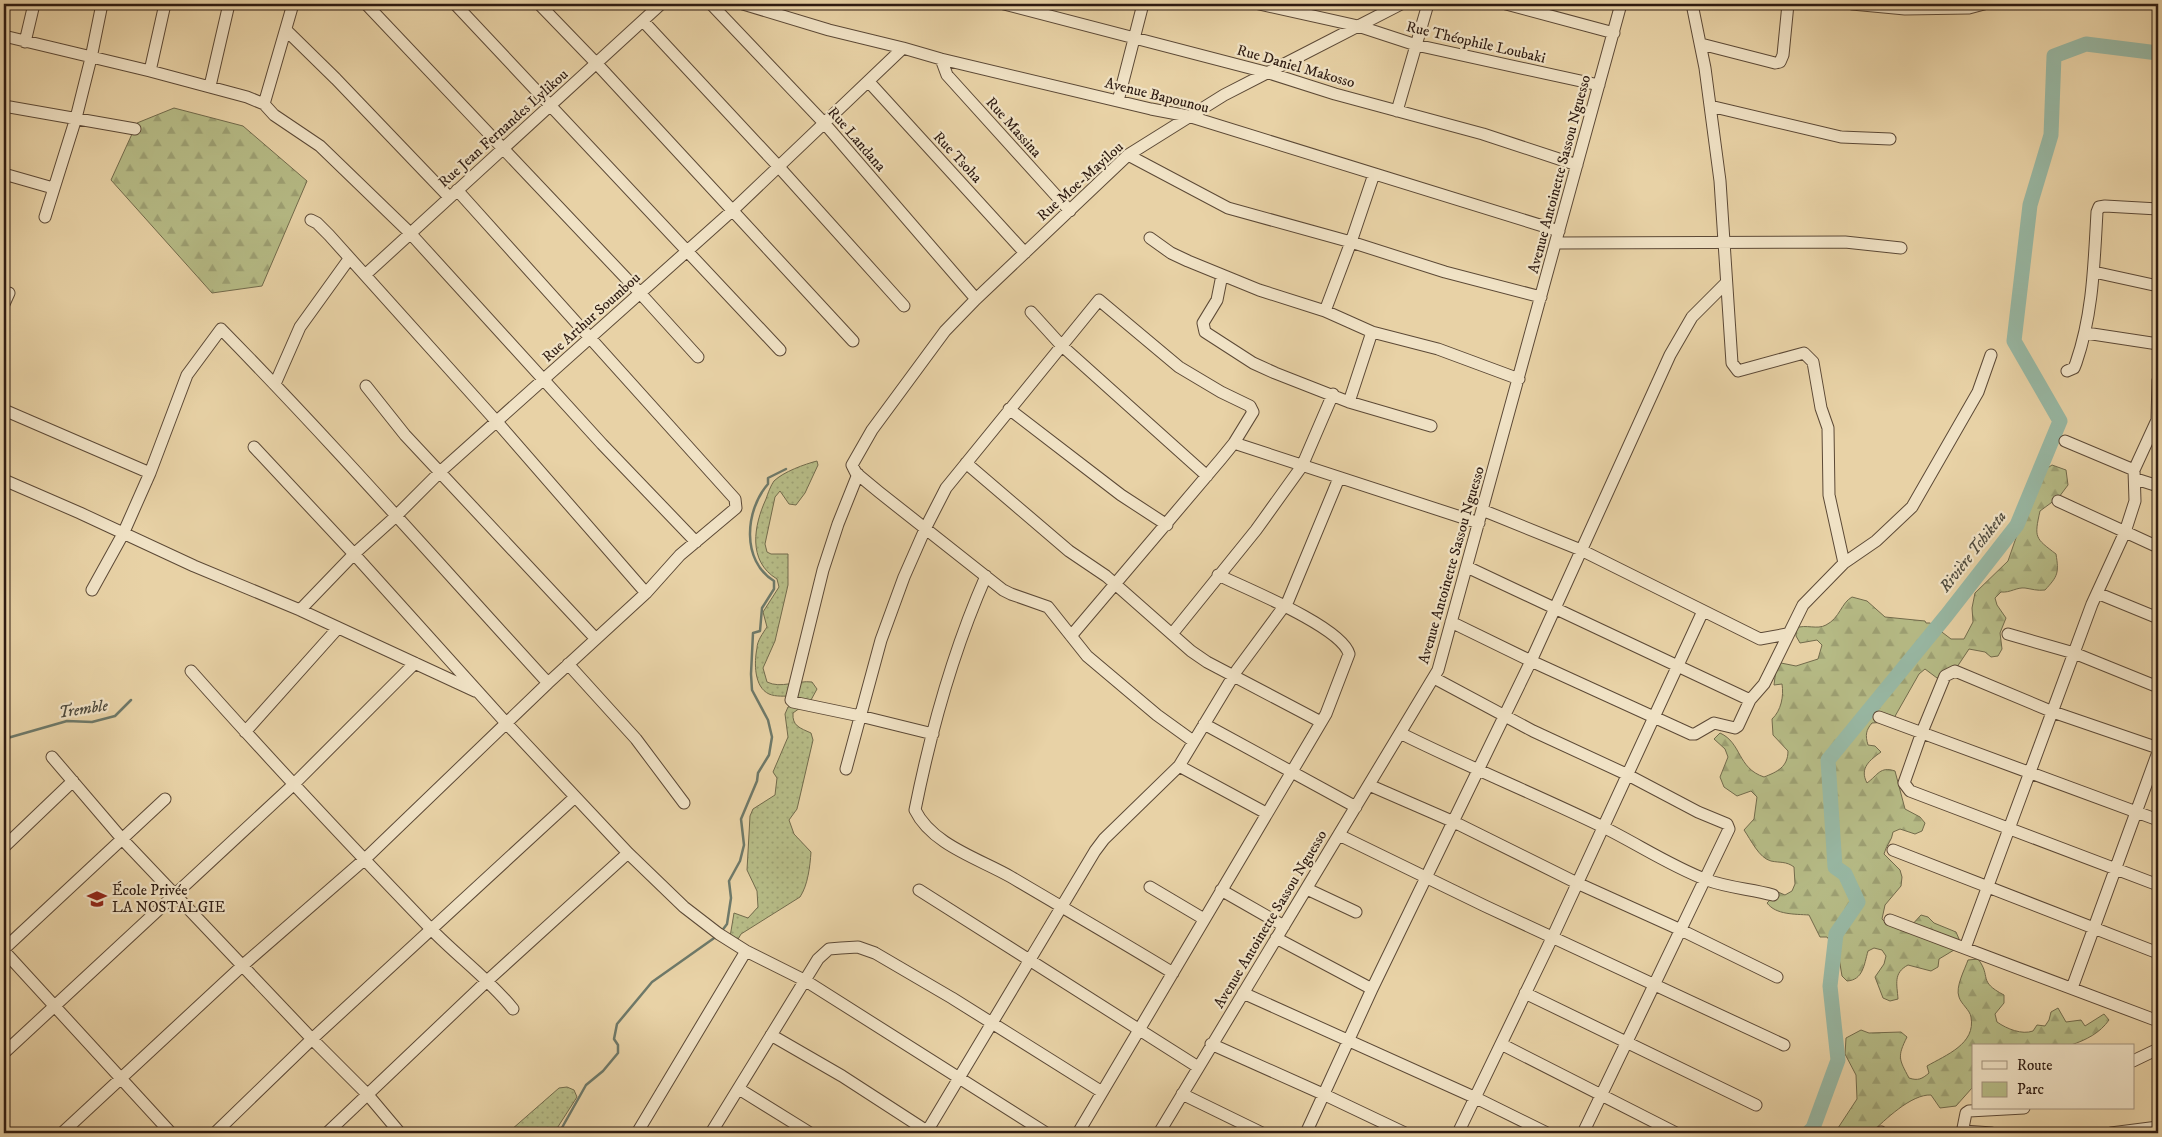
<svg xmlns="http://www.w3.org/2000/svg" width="2162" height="1137" font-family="'IM FELL DW Pica',serif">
  <defs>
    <pattern id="green-dots" width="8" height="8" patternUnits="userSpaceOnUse" patternTransform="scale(1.25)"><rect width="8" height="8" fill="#b6bb86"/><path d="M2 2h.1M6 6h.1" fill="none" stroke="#9da073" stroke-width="1.8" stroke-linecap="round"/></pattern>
    <pattern id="forest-firs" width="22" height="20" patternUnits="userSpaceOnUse" patternTransform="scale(1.25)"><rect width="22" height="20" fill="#b6bb86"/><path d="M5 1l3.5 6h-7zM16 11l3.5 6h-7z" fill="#9da073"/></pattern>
  </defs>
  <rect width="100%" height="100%" fill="#e8d2a6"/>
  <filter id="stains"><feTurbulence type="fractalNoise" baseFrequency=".004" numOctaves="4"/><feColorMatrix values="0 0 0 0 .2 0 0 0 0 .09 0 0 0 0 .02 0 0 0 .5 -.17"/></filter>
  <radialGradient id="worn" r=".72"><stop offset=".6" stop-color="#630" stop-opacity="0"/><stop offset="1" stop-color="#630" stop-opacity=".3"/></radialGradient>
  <path fill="url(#green-dots)" stroke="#726b4c" d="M 817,461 L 818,465 L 805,493 L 796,505 L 789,504 L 780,491 L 775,497 L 765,544 L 767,552 L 771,554 L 788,554 L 788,585 L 775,641 L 763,668 L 767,682 C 781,689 797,680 812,682 L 817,689 L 811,700 L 793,713 C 792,726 800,728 811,733 L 813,740 L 797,809 L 789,820 L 794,834 L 811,852 C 810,866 808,885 800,897 L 741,934 L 737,941 L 730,937 L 734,913 L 748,918 L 758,907 L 757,891 L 747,870 L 750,816 L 753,809 L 775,795 L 777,778 L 773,772 L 788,737 L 785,714 L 788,707 L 795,704 L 793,696 C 785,696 776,697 769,694 C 754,687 754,663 757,648 C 757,641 763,633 767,627 L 763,612 L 779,587 L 777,579 C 747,561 754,525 766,499 C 768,493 771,485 774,481 C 783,472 805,464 817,461 Z
    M 567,1087 L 574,1090 L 577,1097 L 554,1133 L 510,1133 L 511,1130 L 559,1088 Z"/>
  <path fill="url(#forest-firs)" stroke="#726b4c" d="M 174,108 L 243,126 L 307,181 L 262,286 L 212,293 L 111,180 L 137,123 Z
    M 2052,465 L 2066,470 L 2068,485 L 2059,497 L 2040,511 C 2034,538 2035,538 2056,554 C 2059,573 2058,576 2045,590 C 2037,591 2032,589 2025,588 C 2017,587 2010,593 2001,592 L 1995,598 L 1997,605 L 2006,618 L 2000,633 L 2002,649 L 1998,656 L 1991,657 L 1985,652 L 1969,649 L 1957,667 L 1937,678 L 1925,669 L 1919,674 L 1894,718 L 1888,722 L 1872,723 C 1866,730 1865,735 1868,745 L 1875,746 L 1881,752 C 1870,760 1859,768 1867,783 C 1878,775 1880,766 1895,771 L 1905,809 L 1920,817 L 1925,823 L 1922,831 L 1915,834 L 1900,829 L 1893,832 C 1892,841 1886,845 1884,854 L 1900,870 L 1902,877 L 1901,886 L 1885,905 L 1882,919 L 1887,924 L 1910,927 L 1921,915 L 1928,917 L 1934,923 L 1956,932 L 1959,939 L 1959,947 L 1939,959 L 1938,967 L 1931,971 L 1908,965 C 1893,973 1897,984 1898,999 L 1890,1001 L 1883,998 L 1875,977 L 1884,964 L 1886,956 L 1882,950 L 1874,948 L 1868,951 C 1864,965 1863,980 1847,981 L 1842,976 L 1838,952 L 1827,937 L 1820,937 L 1809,915 C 1795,914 1776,915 1767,903 L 1778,892 L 1785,895 L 1792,891 L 1795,884 L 1794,867 C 1786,861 1780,863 1771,861 C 1759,858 1751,840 1744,830 L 1754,819 L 1757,797 L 1751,791 L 1737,796 L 1724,787 L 1720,777 L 1728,757 L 1725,749 L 1714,739 L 1720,733 C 1742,743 1737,768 1764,777 C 1777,772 1788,767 1788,751 L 1773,735 L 1772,719 C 1781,711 1784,696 1782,684 L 1774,685 L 1776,669 L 1781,663 L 1796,666 L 1818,659 L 1822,645 L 1817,640 L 1800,643 L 1796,636 L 1796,628 C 1806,624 1817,630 1826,625 C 1840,618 1841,603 1852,597 L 1867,601 L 1885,617 L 1925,621 L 1926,623 L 1930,623 L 1951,639 L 1964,639 L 1973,622 L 1972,608 L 1975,593 L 2008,561 L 2028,503 L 2046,469 Z
    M 1978,959 C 1992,977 1977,981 2004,995 L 2004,1003 L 1995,1014 L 1997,1022 C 2007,1029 2022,1035 2033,1031 L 2037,1025 L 2045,1026 L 2049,1020 L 2051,1012 L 2058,1008 L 2066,1022 L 2081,1020 L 2085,1026 L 2104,1014 L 2109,1020 C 2100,1033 2086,1040 2071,1045 L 1973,1046 L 1972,1088 L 1956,1106 L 1940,1108 L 1931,1095 C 1911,1094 1885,1120 1871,1133 L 1838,1133 L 1838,1128 L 1857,1099 L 1856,1075 L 1845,1054 L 1846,1038 L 1861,1030 L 1869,1033 L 1901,1032 L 1907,1037 C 1897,1057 1899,1059 1909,1078 C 1918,1081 1922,1079 1929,1073 L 1927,1066 C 1946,1055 1976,1044 1971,1017 C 1970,1010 1961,1004 1959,997 C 1955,987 1965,969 1968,960 Z"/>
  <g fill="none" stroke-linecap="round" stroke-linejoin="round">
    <path stroke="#6e7969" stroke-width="2.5" d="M 4,739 L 67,721 L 92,722 L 115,716 L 131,700
      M 721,932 L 727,924 L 731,898 L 729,881 L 740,861 L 744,845 L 741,819 L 757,781 L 758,773 L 769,755 L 772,737 L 768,720 L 752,690 L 751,674 L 753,633 L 760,631 L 762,608 L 774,589 L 774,581 C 741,561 745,510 768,484 L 768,478 L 786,469
      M 559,1133 L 586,1085 L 603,1071 L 618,1053 L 618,1045 L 614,1039 L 617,1024 L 652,982 L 717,936"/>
    <path stroke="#98b8a4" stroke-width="15" d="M 1808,1133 L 1813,1128 L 1838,1060 L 1830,986 L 1836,934 L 1858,902 L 1845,874 L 1835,867 L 1828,760 L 1946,616 L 2017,525 L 2060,421 L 2014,341 L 2030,205 L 2051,135 L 2054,56 L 2086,44 L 2158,53"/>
    <defs>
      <path id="minor" d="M 366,4 L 640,293 L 698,357
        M 455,4 L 780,350
        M 539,4 L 597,64 L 853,341
        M 711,4 L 825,124 L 976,299
        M 743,4 L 829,30 L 903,48 L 941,59 L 1151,109 L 1188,116 L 1559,231
        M 1004,4 L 1269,73 L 1335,94 L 1483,134 L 1577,165
        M 1259,4 L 1358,26 L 1416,45 L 1599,85
        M 1506,4 L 1614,33
        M 1692,4 L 1705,68 L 1720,181 L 1732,363 L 1738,371 L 1804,353 L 1813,362 L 1821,408 L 1828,428 L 1829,495 L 1844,563
        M 1852,4 L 1905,9 L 1969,8 L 1984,4
        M 643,21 L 778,166 L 904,306
        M 286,30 L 336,79 L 449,197
        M 4,36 L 150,71 L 165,4
        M 25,42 L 34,4
        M 1701,44 L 1775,63 L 1780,62 L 1783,55 L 1788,4
        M 941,59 L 947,75 L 1070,211
        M 150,71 L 247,97 L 264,104 L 293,4
        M 869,82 L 1025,253
        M 210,86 L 229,4
        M 1118,101 L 1143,4
        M 264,104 L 274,115 L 320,146 L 410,233 L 602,444 L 696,542
        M 4,106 L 135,129
        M 1710,106 L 1841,137 L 1890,139
        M 1397,111 L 1428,4
        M 1128,155 L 1228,208 L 1351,242 L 1445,272 L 1541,297
        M 4,174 L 53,188
        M 45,217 L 76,118 L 91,58 L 102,4
        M 311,220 L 317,223 L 329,235 L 497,422 L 646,593
        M 1150,238 L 1171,253 L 1188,261 L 1259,290 L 1325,311 L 1372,332 L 1438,349 L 1519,379
        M 1556,243 L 1845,242 L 1901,248
        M 2094,272 L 2158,286
        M 365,275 L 661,4
        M 1222,275 L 1217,300 L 1203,323 L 1205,332 L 1253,363 L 1275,373 L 1349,402 L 1431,426
        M 4,304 L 9,293
        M 1325,311 L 1351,242 L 1374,174
        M 1031,312 L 1061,345 L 1207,476
        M 2086,333 L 2158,344
        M 2067,371 L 2074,368 L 2076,363 C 2093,314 2094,264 2097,212 L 2099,207 L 2105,206 L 2158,209
        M 275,384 L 300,327 L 349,259
        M 366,386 L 405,435 L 596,639
        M 1349,402 L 1372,332
        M 1009,409 L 1121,495 L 1167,525
        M 4,410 L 150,473
        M 2065,441 L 2134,470
        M 1234,443 L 1479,523
        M 254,447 L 354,554 L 507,724 L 628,853 L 684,907 L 719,934 L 746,951 L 806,981 L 1046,1133
        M 966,463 L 1069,551 L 1106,576 L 1191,651 L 1207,662 L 1321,722
        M 858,474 L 838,524 L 823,570 L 791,700 L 793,702 L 860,716 L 933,734
        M 2136,479 L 2158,486
        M 4,480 L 80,513 L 194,566 L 300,610 L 475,691
        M 2058,501 L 2158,547
        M 1482,510 L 1581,550 L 1760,639 L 1787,634
        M 1467,567 L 1750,700
        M 986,576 C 953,651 931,730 915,810 C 932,845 980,859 1011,877 C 1065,909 1119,940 1173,973
        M 92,590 L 123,534 L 150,473 L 187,375 L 221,329 C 333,443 439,564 548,683
        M 2097,593 L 2158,618
        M 300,610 L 354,554 L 395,517 L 441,471 L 733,210 L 903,48
        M 1451,622 L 1531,661 L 1691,734 L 1695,734 L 1714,723 L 1735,728 L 1738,726 L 1750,700 L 1764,684 L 1770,672 L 1803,605 L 1844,563 L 1876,541 L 1912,507 L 1978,392 L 1991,355
        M 1172,634 L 1256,530 L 1302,466 L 1333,394
        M 2008,634 L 2074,653 L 2158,687
        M 568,664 L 636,739 L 684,803
        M 191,671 C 269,759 350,845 431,929 C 458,957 489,979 513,1009
        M 1434,678 L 1533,731 L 1626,774 L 1698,812 L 1727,824 L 1729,829 L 1583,1133
        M 1879,717 L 2158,820
        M 1204,724 L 1356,807
        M 245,732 L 338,628
        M 1400,733 C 1466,766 1535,794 1601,826 C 1636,843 1670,866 1707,880 C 1729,888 1751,889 1773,895
        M 1193,741 L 1157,715 L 1087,656 L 1048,607 L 1011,594 L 1003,590 L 879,492 L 856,473 L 852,465 L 872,430 L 945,331 L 976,299 L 1128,155 L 1224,95 L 1401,4
        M 2158,748 L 2053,712 L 1955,671 L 1945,676 L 1922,732 L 1904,783 L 1910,791 L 2158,885
        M 52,757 L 123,840 L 312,1039 L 368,1095 L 400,1133
        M 1179,766 L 1266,813
        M 846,769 L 881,640 L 904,577 L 926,527 L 946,488 L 1099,300 L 1179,367 L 1221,392 L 1250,406 L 1253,412 L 1234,443 L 1221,459 L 1071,636
        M 1369,785 L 1454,822 L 1577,883 L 1681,930 L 1777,977
        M 1339,835 L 1485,906 L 1784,1045
        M 4,847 L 73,781
        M 1893,850 L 2158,953
        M 1150,887 L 1204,919
        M 1307,889 L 1356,912
        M 919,890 L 1198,1067
        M 1221,890 L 1284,926
        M 1890,920 L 2158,1021
        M 1276,938 L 1372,989
        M 1965,948 L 2092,604 L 2125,532 L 2135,501 L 2134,470 L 2157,420 L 2158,380
        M 4,949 L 165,799
        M 4,951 L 171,1133
        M 2072,988 L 2158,752
        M 1243,993 L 1476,1098 L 1547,1133
        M 1525,993 L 1756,1105
        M 771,1035 L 842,1076 L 930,1133
        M 1211,1044 L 1325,1095 L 1405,1133
        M 1501,1044 L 1676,1133
        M 4,1053 L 293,785 L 415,663
        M 2133,1061 L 2158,1049
        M 739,1089 L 810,1133
        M 1182,1094 L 1262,1133
        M 1963,1131 L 1992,1133
        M 62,1133 L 242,966 L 365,859 L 548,683 L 646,593 L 680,555 L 736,508 L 735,499 L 457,190
        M 215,1133 L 312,1039 L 575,797
        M 327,1133 L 487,981 L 628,853
        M 637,1133 L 746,951
        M 711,1133 L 818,959 L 829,949 L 841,948 L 858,947 L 875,953 L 952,998 L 1102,1092
        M 926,1133 L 1095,851 L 1104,839 L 1179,766 L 1237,670 L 1288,601 L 1339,478
        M 1078,1133 L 1326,714 L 1349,654 C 1342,627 1245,588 1218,575
        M 1159,1133 L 1438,670 L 1621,4
        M 1306,1133 L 1372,989 L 1531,661 L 1670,355 L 1692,317 L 1726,283
        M 1458,1133 L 1553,936 L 1703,611
        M 1879,1133 L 1881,1132
        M 1962,1133 L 1966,1113 L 1969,1111 L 2024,1108
        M 2111,1133 L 2158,1127"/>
    </defs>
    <use href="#minor" stroke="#5c4936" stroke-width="13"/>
    <use href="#minor" stroke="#f0e2c5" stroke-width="11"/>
  </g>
  <defs>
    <symbol id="school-bare" viewBox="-9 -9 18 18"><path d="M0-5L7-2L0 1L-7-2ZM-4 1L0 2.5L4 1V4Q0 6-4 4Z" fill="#8f2418" stroke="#f0e2c5" stroke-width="2.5" paint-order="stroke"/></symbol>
  </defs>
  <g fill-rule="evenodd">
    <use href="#school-bare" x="83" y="885" width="28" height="28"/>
  </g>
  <g text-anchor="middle" stroke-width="4.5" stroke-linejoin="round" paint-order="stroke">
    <g font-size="15" fill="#2e1b11" stroke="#f0e2c5">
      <text transform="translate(1476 42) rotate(13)" y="5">Rue Théophile Loubaki</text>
      <text transform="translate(1296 66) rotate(16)" y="5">Rue Daniel Makosso</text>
      <text transform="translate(1157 95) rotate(14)" y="5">Avenue Bapounou</text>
      <text transform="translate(1014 127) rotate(48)" y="5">Rue Massina</text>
      <text transform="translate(503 128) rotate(-42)" y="5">Rue Jean Fernandes Lylikou</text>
      <text transform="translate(857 139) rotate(49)" y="5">Rue Landana</text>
      <text transform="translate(958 157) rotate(47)" y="5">Rue Tsoha</text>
      <text transform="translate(1559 174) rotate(-75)" y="5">Avenue Antoinette Sassou Nguesso</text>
      <text transform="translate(1080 181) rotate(-42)" y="5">Rue Moe-Mayilou</text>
      <text transform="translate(591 317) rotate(-42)" y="5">Rue Arthur Soumbou</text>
      <text transform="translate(1451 565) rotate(-74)" y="5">Avenue Antoinette Sassou Nguesso</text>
      <text transform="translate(1270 919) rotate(-59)" y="5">Avenue Antoinette Sassou Nguesso</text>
    </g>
    <g font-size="15" fill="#2e1b11" stroke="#f0e2c5" text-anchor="start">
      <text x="112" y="895">École Privée<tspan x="112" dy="17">LA NOSTALGIE</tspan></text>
    </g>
    <g font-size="16" font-style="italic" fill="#4e4a3d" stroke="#f0e2c5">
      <text transform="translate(1972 551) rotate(-52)" y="6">Rivière Tchiketa</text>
      <text transform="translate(83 708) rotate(-9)" y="6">Tremble</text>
    </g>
  </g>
  <rect width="2162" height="1137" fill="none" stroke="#e8d2a6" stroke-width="20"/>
  <rect x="5" y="5" width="2152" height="1127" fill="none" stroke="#2e1b11" stroke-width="2.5"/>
  <rect x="10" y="10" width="2142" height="1117" fill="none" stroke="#2e1b11"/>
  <rect x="1972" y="1044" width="162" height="65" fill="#f0e2c5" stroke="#a2927d"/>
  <rect x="1982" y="1061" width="25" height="8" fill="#f0e2c5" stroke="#a2927d"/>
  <text x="2017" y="1070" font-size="15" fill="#2e1b11">Route</text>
  <rect x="1982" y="1082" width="25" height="15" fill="#b6bb86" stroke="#a2927d"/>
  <text x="2017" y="1094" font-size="15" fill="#2e1b11">Parc</text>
  <rect width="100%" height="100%" filter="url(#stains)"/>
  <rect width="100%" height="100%" fill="url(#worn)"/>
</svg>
